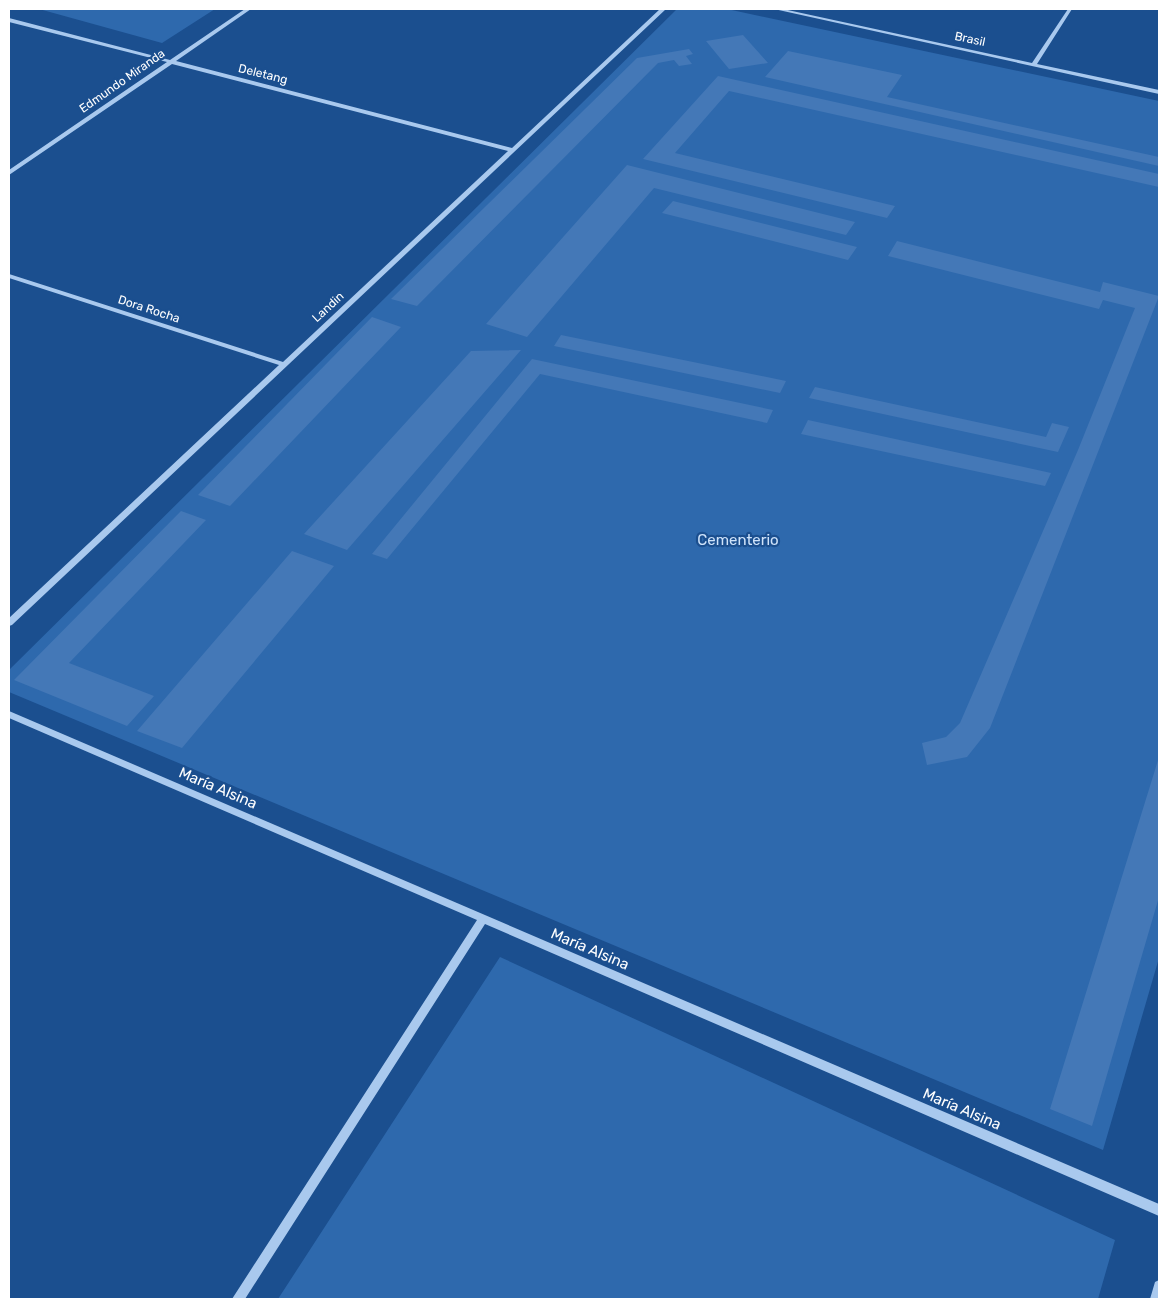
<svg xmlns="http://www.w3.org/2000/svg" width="1168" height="1308" font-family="Rubik,sans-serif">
  <rect width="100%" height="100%" fill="#1b4f8f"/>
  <path fill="#2e69ad" d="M 39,9 L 215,9 L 162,43 Z
    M 677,9 L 727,9 L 1159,101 L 1159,958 L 1103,1150 L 9,692 L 9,670 Z
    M 500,957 L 1115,1240 L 1098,1299 L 278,1299 Z"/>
  <path fill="#4478b7" d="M 743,35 L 768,63 L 729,69 L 706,41 Z
    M 689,49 L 693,54 L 686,56 L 692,64 L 679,66 L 674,60 L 658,63 L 417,306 L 391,299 L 637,58 Z
    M 788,51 L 902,75 L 887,97 L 1159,157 L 1159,166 L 765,77 Z
    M 718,76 L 1159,174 L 1159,187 L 729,91 L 675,153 L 895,206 L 887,218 L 643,159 Z
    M 627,165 L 855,222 L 846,235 L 654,188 L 527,337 L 486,324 Z
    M 673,201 L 857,247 L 848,260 L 662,213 Z
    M 897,241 L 1100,292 L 1103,282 L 1159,296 L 990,728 L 967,757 L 927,765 L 922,743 L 946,737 L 960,723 L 1078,450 L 1135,308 L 1103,300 L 1099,309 L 888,256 Z
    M 372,317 L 401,327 L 230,506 L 198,495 Z
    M 561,335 L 786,381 L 780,393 L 554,346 Z
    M 521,350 L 347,550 L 304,534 L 471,351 Z
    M 532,359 L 773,410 L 767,423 L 540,374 L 387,559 L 372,554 Z
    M 815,387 L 1046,437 L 1052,423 L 1069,427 L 1058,452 L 809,398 Z
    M 808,420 L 1051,473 L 1045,486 L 801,434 Z
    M 181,511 L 206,520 L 69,663 L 154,696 L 127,726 L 14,680 Z
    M 292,551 L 334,566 L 182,748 L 137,731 Z
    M 1159,757 L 1159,897 L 1092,1126 L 1050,1109 Z"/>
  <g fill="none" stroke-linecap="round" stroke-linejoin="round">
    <path fill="#a9c9ee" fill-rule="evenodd" d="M 245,9 L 251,9 L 176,61 L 512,148 L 660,9 L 666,9 L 12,625 L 9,626 L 9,618 L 279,365 L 9,278 L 9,274 L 283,362 L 508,151 L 172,64 L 9,175 L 9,170 L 167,62 L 9,22 L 9,18 L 170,60 Z
      M 774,9 L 783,9 L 1032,63 L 1068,9 L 1072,9 L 1037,64 L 1159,90 L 1159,94 Z
      M 9,711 L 1159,1204 L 1159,1216 L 485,924 L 245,1299 L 232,1299 L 477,920 L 9,718 Z
      M 1159,1280 L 1159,1299 L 1150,1299 L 1155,1282 Z"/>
  </g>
  <g text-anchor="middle" stroke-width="4.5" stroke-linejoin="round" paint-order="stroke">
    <g font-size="12" fill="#fff" stroke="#1b4f8f">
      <text transform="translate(970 39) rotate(12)" y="4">Brasil</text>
      <text transform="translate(263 74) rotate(14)" y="4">Deletang</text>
      <text transform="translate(122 81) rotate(-35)" y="4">Edmundo Miranda</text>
      <text transform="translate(328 307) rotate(-43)" y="4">Landin</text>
      <text transform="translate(149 309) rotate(18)" y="4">Dora Rocha</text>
    </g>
    <g font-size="15" fill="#cfe3fa" stroke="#1b4f8f">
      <text x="738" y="545">Cementerio</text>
    </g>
    <g font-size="15" fill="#fff" stroke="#1b4f8f">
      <text transform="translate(218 788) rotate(23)" y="5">María Alsina</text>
      <text transform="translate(590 949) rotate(23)" y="5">María Alsina</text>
      <text transform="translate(962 1109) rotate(23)" y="5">María Alsina</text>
    </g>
  </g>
  <rect width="1168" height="1308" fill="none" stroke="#ffffff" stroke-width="20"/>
</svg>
